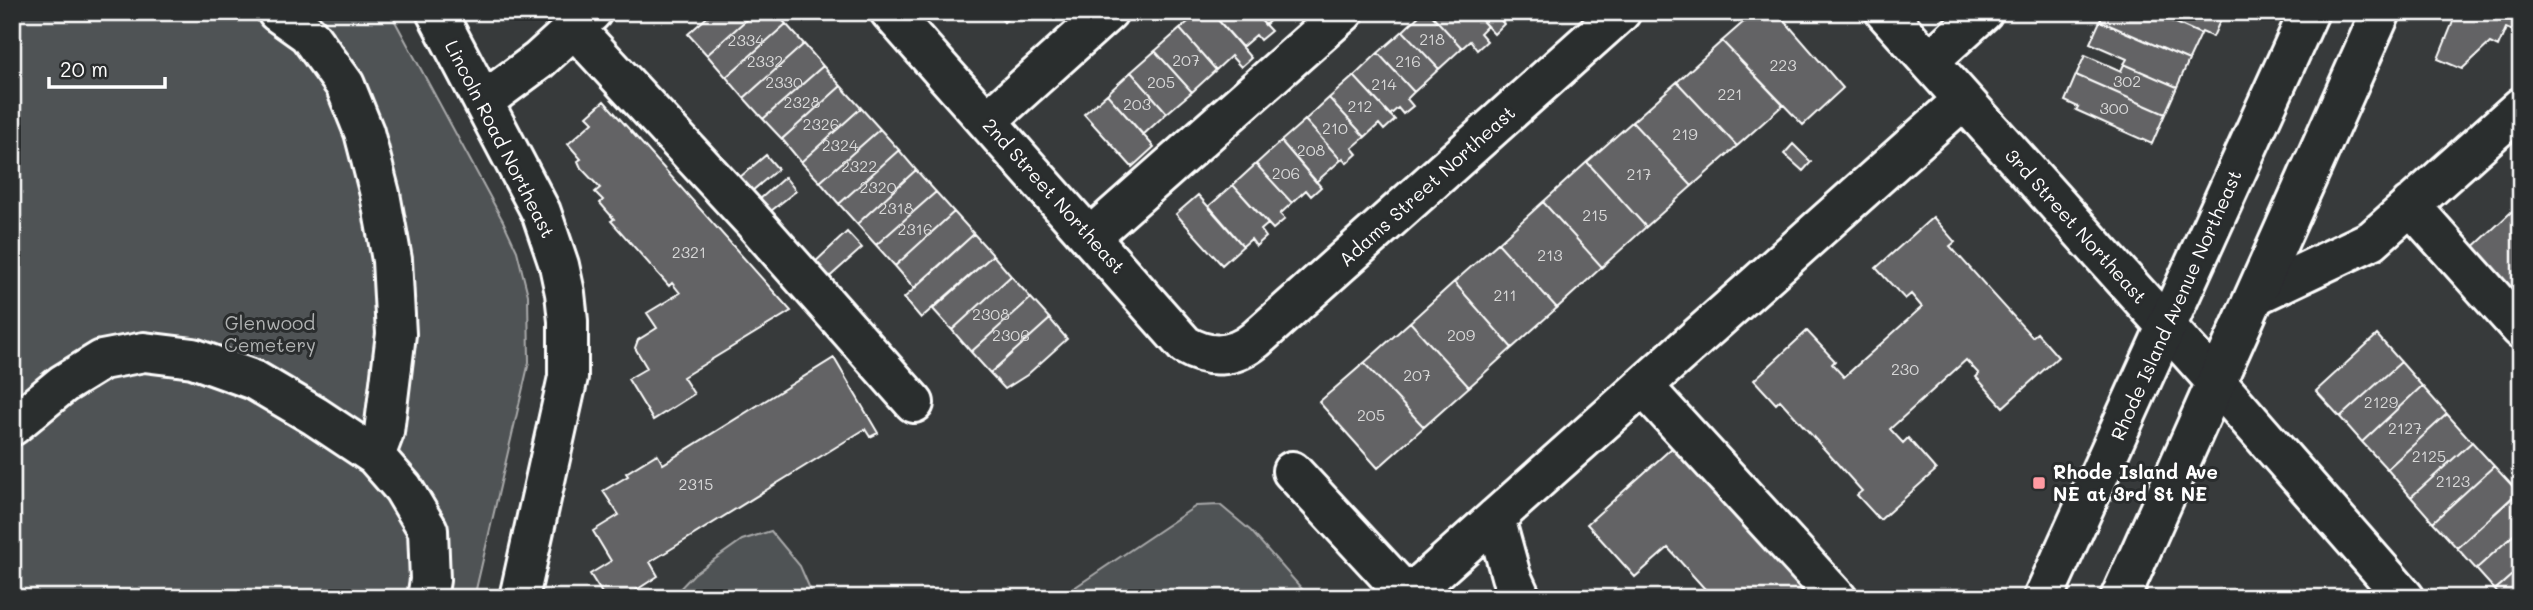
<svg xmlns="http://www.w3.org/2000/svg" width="2533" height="610" font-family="Mali,sans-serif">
  <rect width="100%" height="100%" fill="#373a3b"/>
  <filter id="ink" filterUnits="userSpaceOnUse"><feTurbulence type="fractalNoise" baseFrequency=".0143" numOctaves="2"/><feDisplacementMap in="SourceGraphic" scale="14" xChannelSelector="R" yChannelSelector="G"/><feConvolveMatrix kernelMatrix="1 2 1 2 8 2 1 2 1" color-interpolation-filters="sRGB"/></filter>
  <g filter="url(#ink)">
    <path fill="#505354" stroke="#a8a9aa" stroke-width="2" d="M 12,12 L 390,12 L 503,221 L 517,251 L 528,295 L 529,362 L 474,598 L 12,598 Z
      M 1220,505 L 1251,531 L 1310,598 L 1062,598 L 1068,592 L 1196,506 Z
      M 771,531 L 800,566 L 814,598 L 671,598 L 694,574 L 742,540 Z"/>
    <path fill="#636465" stroke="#fff" stroke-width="2" d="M 713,12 L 755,12 L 707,55 L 688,34 Z
      M 755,12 L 775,12 L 786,24 L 726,77 L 707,55 Z
      M 995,12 L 1015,12 L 1004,22 Z
      M 1199,12 L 1211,12 L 1251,58 L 1241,67 L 1231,56 L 1216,70 L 1180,29 Z
      M 1211,12 L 1253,12 L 1271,31 L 1260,40 L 1256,35 L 1242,47 Z
      M 1254,12 L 1279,12 L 1265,25 Z
      M 1299,12 L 1321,12 L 1312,27 Z
      M 1423,12 L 1429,12 L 1462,48 L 1439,69 L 1403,31 Z
      M 1429,12 L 1474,12 L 1487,26 L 1480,33 L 1487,41 L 1477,50 L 1470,41 L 1462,48 Z
      M 1474,12 L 1503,12 L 1498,17 L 1504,24 L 1494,34 Z
      M 1755,12 L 1777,12 L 1843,88 L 1803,125 L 1722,41 Z
      M 2104,12 L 2129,12 L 2143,18 L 2146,12 L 2151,12 L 2201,34 L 2189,60 L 2100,21 Z
      M 2151,12 L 2224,12 L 2213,37 L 2202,32 L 2201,34 Z
      M 2457,12 L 2521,12 L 2521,19 L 2515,32 L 2506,28 L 2498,47 L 2490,43 L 2462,69 L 2438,59 Z
      M 2100,21 L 2189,60 L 2177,87 L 2124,64 L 2127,59 L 2090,43 Z
      M 786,24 L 804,44 L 744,98 L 726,77 Z
      M 1180,29 L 1216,70 L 1192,92 L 1155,51 Z
      M 1403,31 L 1439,69 L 1414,92 L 1378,53 Z
      M 1722,41 L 1783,105 L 1737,146 L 1677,82 Z
      M 804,44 L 823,66 L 763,119 L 744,98 Z
      M 1155,51 L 1192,92 L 1167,113 L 1131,72 Z
      M 1378,53 L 1414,92 L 1407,99 L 1413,106 L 1403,114 L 1398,108 L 1390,115 L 1354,76 Z
      M 2085,55 L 2121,71 L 2124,64 L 2177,87 L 2165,114 L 2076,75 Z
      M 823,66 L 841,86 L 782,139 L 763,119 Z
      M 1131,72 L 1167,113 L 1143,135 L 1107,94 Z
      M 2076,75 L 2165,114 L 2152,144 L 2076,110 L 2078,107 L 2065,101 Z
      M 1354,76 L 1395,120 L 1384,130 L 1379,124 L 1365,137 L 1329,98 Z
      M 1677,82 L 1737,146 L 1692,186 L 1632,122 Z
      M 841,86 L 861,108 L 801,162 L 782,139 Z
      M 1107,94 L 1154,147 L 1132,167 L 1084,114 Z
      M 1329,98 L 1365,137 L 1352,148 L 1357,154 L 1347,163 L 1343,158 L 1341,160 L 1305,120 Z
      M 604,101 L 791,311 L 683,377 L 694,394 L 653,420 L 628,379 L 647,368 L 635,348 L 638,340 L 657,328 L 647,313 L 680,293 L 672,283 L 669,286 L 611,221 L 614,219 L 600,203 L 603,200 L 595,192 L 600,188 L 581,168 L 578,161 L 581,159 L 568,144 L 593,122 L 587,116 Z
      M 861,108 L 880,129 L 820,182 L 801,162 Z
      M 1305,120 L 1341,160 L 1316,182 L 1281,141 Z
      M 1632,122 L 1692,186 L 1646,227 L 1587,162 Z
      M 880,129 L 899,150 L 839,204 L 820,182 Z
      M 1281,141 L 1321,187 L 1311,196 L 1306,190 L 1292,203 L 1256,164 Z
      M 1793,144 L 1811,162 L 1803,171 L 1784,154 Z
      M 899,150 L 916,170 L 857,224 L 839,204 Z
      M 766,155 L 778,169 L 752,191 L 740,177 Z
      M 1587,162 L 1646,227 L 1602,267 L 1543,202 Z
      M 1256,164 L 1292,203 L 1280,214 L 1285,219 L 1273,229 L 1233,185 Z
      M 916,170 L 936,192 L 876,245 L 857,224 Z
      M 785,177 L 796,191 L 771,211 L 760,199 Z
      M 1233,185 L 1268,224 L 1261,230 L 1266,237 L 1256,246 L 1251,239 L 1243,246 L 1209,206 Z
      M 936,192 L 954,212 L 895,266 L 876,245 Z
      M 1198,195 L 1243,246 L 1222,265 L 1176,214 Z
      M 1543,202 L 1602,267 L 1557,308 L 1498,243 Z
      M 2521,203 L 2521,308 L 2469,251 Z
      M 954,212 L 974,234 L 914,288 L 895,266 Z
      M 1933,217 L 1955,242 L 1950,246 L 2032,337 L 2037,333 L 2058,357 L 2003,407 L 1976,377 L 1979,374 L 1966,360 L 1890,429 L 1903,443 L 1908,438 L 1936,470 L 1880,520 L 1857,495 L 1862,491 L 1780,400 L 1776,404 L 1754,380 L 1807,331 L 1835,361 L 1832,364 L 1844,377 L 1922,307 L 1911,294 L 1905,299 L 1876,268 Z
      M 847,232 L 862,248 L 825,281 L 811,266 Z
      M 974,234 L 993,255 L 921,318 L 904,298 Z
      M 1498,243 L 1557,308 L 1512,348 L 1454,282 Z
      M 993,255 L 1011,276 L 952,330 L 933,309 Z
      M 1011,276 L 1031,298 L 971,352 L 952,330 Z
      M 1454,282 L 1512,348 L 1469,387 L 1410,322 Z
      M 1031,298 L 1050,319 L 990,373 L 971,352 Z
      M 1050,319 L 1067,339 L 1027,375 L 1005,389 L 990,373 Z
      M 1410,322 L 1469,387 L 1424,427 L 1364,363 Z
      M 2377,335 L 2401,362 L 2340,417 L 2316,391 Z
      M 834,358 L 878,433 L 870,437 L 865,429 L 650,562 L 658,576 L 624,598 L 605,598 L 590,574 L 611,561 L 593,531 L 619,515 L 603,491 L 628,476 L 626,473 L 657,454 L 663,464 Z
      M 2401,362 L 2422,386 L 2362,442 L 2340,417 Z
      M 1364,363 L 1424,427 L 1378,468 L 1319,402 Z
      M 2422,386 L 2447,414 L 2387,469 L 2362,442 Z
      M 2447,414 L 2472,442 L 2411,497 L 2387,469 Z
      M 2472,442 L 2494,466 L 2433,522 L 2411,497 Z
      M 1673,447 L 1810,598 L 1713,598 L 1668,548 L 1635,577 L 1587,524 Z
      M 2494,466 L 2518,492 L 2457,548 L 2433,522 Z
      M 2521,490 L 2521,528 L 2476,569 L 2457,548 Z
      M 2521,528 L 2521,567 L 2495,590 L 2476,569 Z
      M 2521,567 L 2521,598 L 2501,598 L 2495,590 Z"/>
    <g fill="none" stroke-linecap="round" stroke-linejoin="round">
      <defs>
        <path id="minor" d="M 277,12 L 308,34 L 345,85 L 364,132 L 380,194 L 392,260 L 396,334 L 384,432 L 375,456
          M 436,12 L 541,212 L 559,265 L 565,293 L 568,321 L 568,377 L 519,598
          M 890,12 L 1185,345 C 1209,359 1233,358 1255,340 L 1621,12
          M 1885,12 L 2217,383 L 2405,598
          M 574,28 L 752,220 L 914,403
          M 1929,61 L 1983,12
          M 484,101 L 538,61 L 592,12
          M 987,121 L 1108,12
          M 2410,205 L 2521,329
          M 1090,237 L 1344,12
          M 2256,295 L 2372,240 L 2521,107
          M 1643,386 L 1837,598
          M 12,426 L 63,384 L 102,360 L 144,352 L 193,358 L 254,380 L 315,416 L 375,456 L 403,488 L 428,530 L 430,580 L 427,598
          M 1292,471 L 1408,596 L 1963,100
          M 1495,518 L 1511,576 L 1521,598"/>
        <path id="major" d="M 2043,598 L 2309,12
          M 2120,598 L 2381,12"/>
      </defs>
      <use href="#minor" stroke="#fff" stroke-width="44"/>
      <use href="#major" stroke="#fff" stroke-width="44"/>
      <use href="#minor" stroke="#2a2d2e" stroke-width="38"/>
      <use href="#major" stroke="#2a2d2e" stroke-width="38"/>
    </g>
  </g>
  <rect fill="#ff9aa2" stroke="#2a2d2e" stroke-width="2.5" x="2032" y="476" width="14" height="14" rx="3.5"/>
  <g text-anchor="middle" stroke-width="6" stroke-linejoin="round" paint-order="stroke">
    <g font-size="16" fill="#d8d8d8">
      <text x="1432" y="45">218</text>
      <text x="746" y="46">2334</text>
      <text x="1186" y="66">207</text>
      <text x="765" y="67">2332</text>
      <text x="1408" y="67">216</text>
      <text x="1783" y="71">223</text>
      <text x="2127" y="87">302</text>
      <text x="784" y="88">2330</text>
      <text x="1161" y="88">205</text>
      <text x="1384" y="90">214</text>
      <text x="1730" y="100">221</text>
      <text x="802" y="108">2328</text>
      <text x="1137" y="110">203</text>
      <text x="1360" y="112">212</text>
      <text x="2114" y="114">300</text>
      <text x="821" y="130">2326</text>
      <text x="1335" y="134">210</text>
      <text x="1685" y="140">219</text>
      <text x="840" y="151">2324</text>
      <text x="1311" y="156">208</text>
      <text x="859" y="172">2322</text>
      <text x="1286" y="179">206</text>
      <text x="1639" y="180">217</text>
      <text x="878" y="193">2320</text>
      <text x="896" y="214">2318</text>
      <text x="1595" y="221">215</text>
      <text x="915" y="235">2316</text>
      <text x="689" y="258">2321</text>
      <text x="1550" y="261">213</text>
      <text x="1505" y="301">211</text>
      <text x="991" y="320">2308</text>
      <text x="1011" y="341">2306</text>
      <text x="1461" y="341">209</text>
      <text x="1905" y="375">230</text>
      <text x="1417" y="381">207</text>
      <text x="2381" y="408">2129</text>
      <text x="1371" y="421">205</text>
      <text x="2405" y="434">2127</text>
      <text x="2429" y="462">2125</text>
      <text x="2453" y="487">2123</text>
      <text x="696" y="490">2315</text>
    </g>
    <g font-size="19" fill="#fff" stroke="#2a2d2e">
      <text transform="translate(500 139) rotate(63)" y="7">Lincoln Road Northeast</text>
      <text transform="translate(1427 186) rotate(-42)" y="7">Adams Street Northeast</text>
      <text transform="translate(1054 196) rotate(48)" y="7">2nd Street Northeast</text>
      <text transform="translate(2076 226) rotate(48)" y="7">3rd Street Northeast</text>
      <text transform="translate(2176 305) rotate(-66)" y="7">Rhode Island Avenue Northeast</text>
    </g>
    <g font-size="19" fill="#b0b2b2" stroke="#2a2d2e">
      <text x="270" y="330">Glenwood<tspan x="270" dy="22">Cemetery</tspan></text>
    </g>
    <g font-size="19" font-weight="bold" fill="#fff" stroke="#2a2d2e" text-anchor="start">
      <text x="2053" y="479">Rhode Island Ave<tspan x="2053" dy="22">NE at 3rd St NE</tspan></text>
    </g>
  </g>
  <rect width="2533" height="610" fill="none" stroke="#2a2d2e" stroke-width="42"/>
  <rect x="21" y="21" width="2491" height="568" fill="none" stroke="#fff" stroke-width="2.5" filter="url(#ink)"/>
  <path d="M49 77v10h116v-10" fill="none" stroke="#ffffff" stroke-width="3.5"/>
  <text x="60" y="77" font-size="21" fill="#ffffff" stroke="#2a2d2e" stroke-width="5" paint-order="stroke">20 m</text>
</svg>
